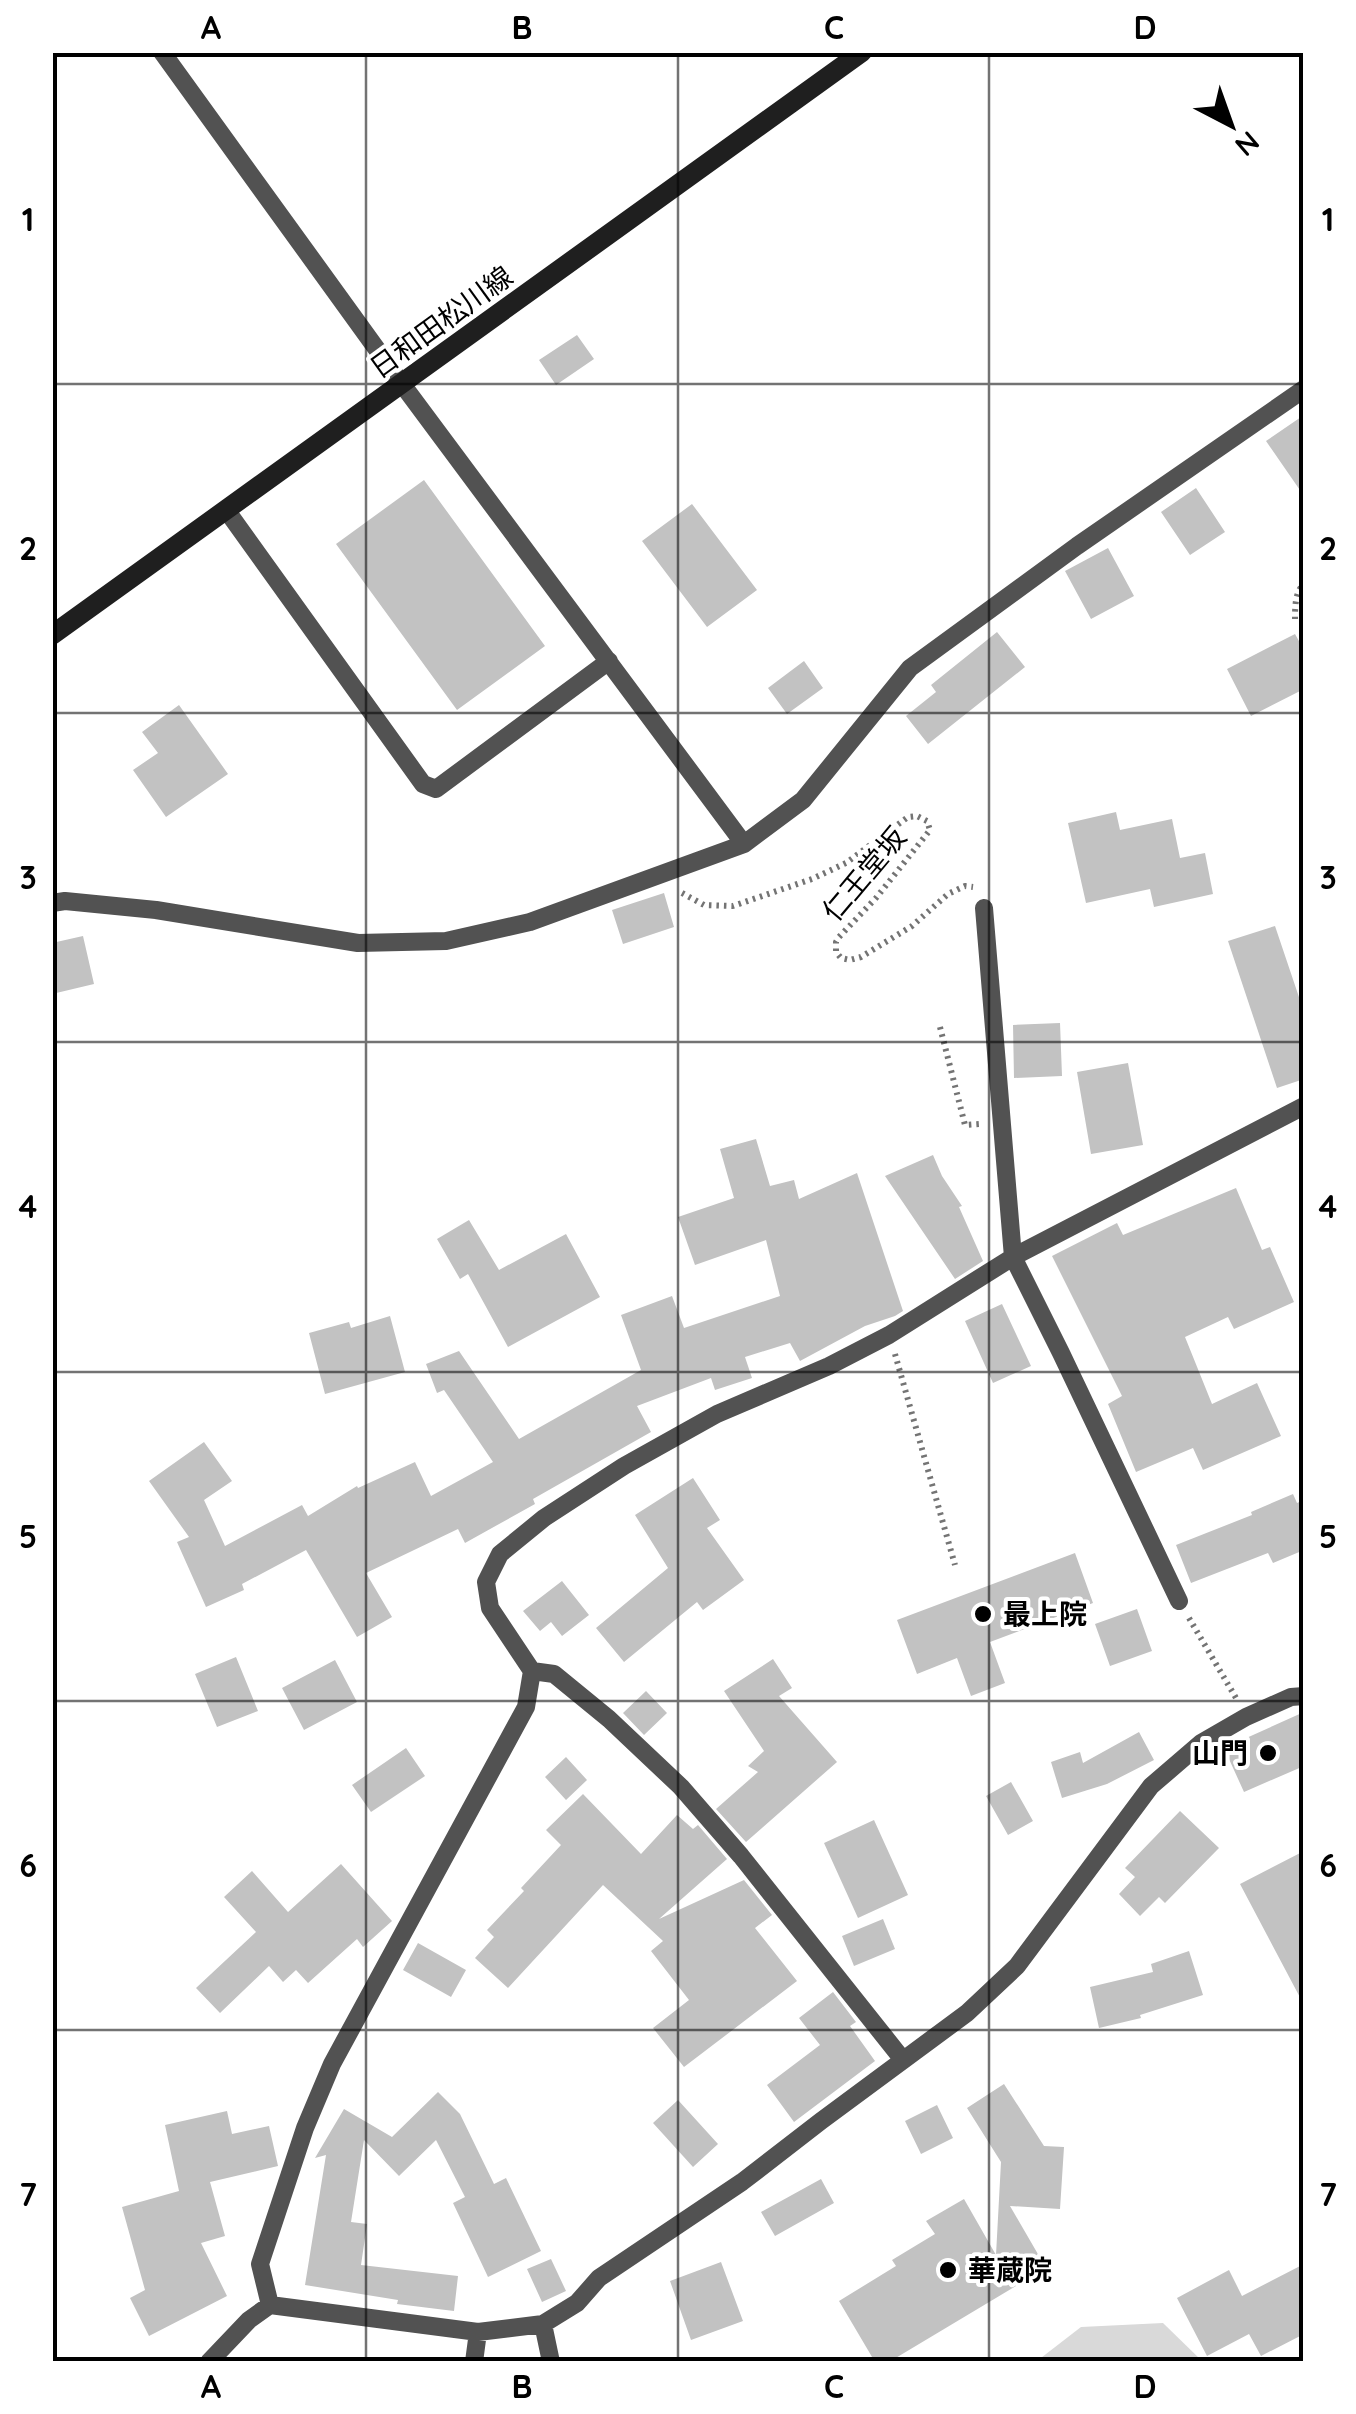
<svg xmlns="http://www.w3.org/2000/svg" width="1356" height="2414" font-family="Quicksand,'Noto Sans JP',sans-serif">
  <rect width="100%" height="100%" fill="#fff"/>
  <path fill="#d9d9d9" d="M 1163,2323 L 1202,2361 L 1037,2361 L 1081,2327 Z"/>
  <path fill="#c2c2c2" d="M 577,335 L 594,359 L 556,385 L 539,360 Z
    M 1304,415 L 1304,496 L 1266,441 Z
    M 424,480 L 545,646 L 457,710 L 336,544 Z
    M 1196,488 L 1225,532 L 1190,555 L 1161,512 Z
    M 692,504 L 757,590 L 707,627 L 642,541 Z
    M 1108,548 L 1134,596 L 1091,619 L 1065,571 Z
    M 997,632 L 1025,667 L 928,744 L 906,716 L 936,692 L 931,685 Z
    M 1295,634 L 1304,650 L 1304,689 L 1251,716 L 1227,669 Z
    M 804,661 L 823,688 L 787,714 L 768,688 Z
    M 179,705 L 228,774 L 166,817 L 133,770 L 158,753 L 142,732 Z
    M 1116,812 L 1120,830 L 1172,819 L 1180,858 L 1205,853 L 1213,894 L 1154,907 L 1150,889 L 1086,903 L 1068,823 Z
    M 664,893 L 674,927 L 623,944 L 612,910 Z
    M 1275,926 L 1304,1012 L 1304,1079 L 1277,1088 L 1228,941 Z
    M 83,936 L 94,984 L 52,994 L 52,943 Z
    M 1060,1023 L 1062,1076 L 1014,1078 L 1013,1025 Z
    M 1128,1063 L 1143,1145 L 1091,1154 L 1077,1072 Z
    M 756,1139 L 770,1186 L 794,1180 L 799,1199 L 857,1173 L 903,1311 L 895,1316 L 865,1326 L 800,1361 L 790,1343 L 745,1357 L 752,1378 L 715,1390 L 711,1378 L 637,1406 L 651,1432 L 533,1499 L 535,1504 L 465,1543 L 458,1529 L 366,1573 L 392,1617 L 357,1637 L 306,1550 L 242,1584 L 244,1590 L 206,1607 L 177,1542 L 189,1537 L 149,1481 L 204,1442 L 232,1481 L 204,1500 L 225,1546 L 302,1505 L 308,1516 L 357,1486 L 358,1488 L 415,1462 L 431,1496 L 493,1462 L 444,1390 L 437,1393 L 426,1364 L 459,1351 L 519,1439 L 641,1370 L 621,1315 L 672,1296 L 684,1328 L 780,1296 L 766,1240 L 695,1265 L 678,1217 L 734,1198 L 720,1149 Z
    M 933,1155 L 942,1176 L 962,1206 L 959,1207 L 983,1261 L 955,1279 L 885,1176 Z
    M 1236,1188 L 1262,1250 L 1270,1247 L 1294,1302 L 1234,1329 L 1228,1317 L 1185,1337 L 1212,1404 L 1257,1383 L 1281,1436 L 1203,1470 L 1193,1448 L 1136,1472 L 1108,1404 L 1122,1396 L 1052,1256 L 1117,1223 L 1123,1235 Z
    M 469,1220 L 499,1270 L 566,1234 L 600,1297 L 508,1347 L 468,1274 L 460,1279 L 437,1239 Z
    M 1002,1304 L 1031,1366 L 993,1383 L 965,1321 Z
    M 390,1316 L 405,1372 L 325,1394 L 309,1333 L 349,1322 L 351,1328 Z
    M 693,1478 L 720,1520 L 707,1528 L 744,1580 L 703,1610 L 697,1602 L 624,1662 L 596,1628 L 668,1568 L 635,1515 Z
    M 1293,1494 L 1297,1503 L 1304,1500 L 1304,1550 L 1273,1563 L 1268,1553 L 1191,1583 L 1176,1545 L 1252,1515 L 1251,1512 Z
    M 1075,1553 L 1093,1603 L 990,1642 L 1005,1683 L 971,1696 L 957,1658 L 917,1674 L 897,1620 Z
    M 562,1581 L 589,1615 L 562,1636 L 551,1622 L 540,1631 L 523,1611 Z
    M 1137,1609 L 1152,1651 L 1110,1666 L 1095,1624 Z
    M 236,1657 L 258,1711 L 217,1727 L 195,1674 Z
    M 773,1659 L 792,1688 L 779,1696 L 837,1762 L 746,1842 L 716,1809 L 758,1772 L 748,1766 L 764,1751 L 724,1691 Z
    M 335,1660 L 357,1702 L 304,1730 L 282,1688 Z
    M 646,1691 L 667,1713 L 644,1735 L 623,1713 Z
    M 1304,1712 L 1304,1766 L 1244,1792 L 1224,1748 Z
    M 1139,1732 L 1154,1760 L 1107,1784 L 1062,1798 L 1051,1762 L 1080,1752 L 1083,1763 Z
    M 406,1748 L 425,1776 L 371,1812 L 352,1785 Z
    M 566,1757 L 587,1780 L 566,1800 L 545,1777 Z
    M 1011,1782 L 1033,1821 L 1008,1835 L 986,1796 Z
    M 583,1794 L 641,1854 L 677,1815 L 693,1829 L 698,1825 L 727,1859 L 659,1919 L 744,1880 L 772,1915 L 755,1928 L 797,1981 L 684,2067 L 653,2028 L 689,2000 L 651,1951 L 663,1941 L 603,1885 L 508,1988 L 475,1958 L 494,1937 L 487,1930 L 524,1891 L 521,1888 L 561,1845 L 546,1830 Z
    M 1180,1811 L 1219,1848 L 1165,1903 L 1159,1897 L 1140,1916 L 1119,1894 L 1135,1877 L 1125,1868 Z
    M 874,1820 L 908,1895 L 858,1918 L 824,1843 Z
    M 1304,1851 L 1304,2005 L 1240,1884 Z
    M 341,1864 L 392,1921 L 363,1947 L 357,1939 L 308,1983 L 296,1970 L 283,1982 L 269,1966 L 220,2013 L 196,1988 L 256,1932 L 224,1897 L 252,1871 L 288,1912 Z
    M 883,1919 L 895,1949 L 854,1966 L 842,1936 Z
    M 418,1943 L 466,1970 L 451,1997 L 403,1970 Z
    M 1189,1951 L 1203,1995 L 1140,2015 L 1141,2018 L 1099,2028 L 1090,1987 L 1153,1972 L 1151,1964 Z
    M 833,1992 L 856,2022 L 850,2026 L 875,2061 L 794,2122 L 767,2085 L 820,2045 L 799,2018 Z
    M 1004,2084 L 1044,2146 L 1064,2147 L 1060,2209 L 1010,2206 L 1046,2268 L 889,2362 L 875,2362 L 839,2301 L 896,2266 L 892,2260 L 935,2234 L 926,2221 L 964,2199 L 996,2255 L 1001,2162 L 967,2108 Z
    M 438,2092 L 460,2114 L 494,2184 L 506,2178 L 541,2251 L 488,2277 L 453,2203 L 465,2197 L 436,2140 L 399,2176 L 364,2140 L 351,2222 L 367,2224 L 361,2265 L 458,2276 L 454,2311 L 397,2304 L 398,2300 L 305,2285 L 326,2155 L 315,2158 L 344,2109 L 392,2137 Z
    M 678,2100 L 718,2144 L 693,2167 L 653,2123 Z
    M 937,2105 L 953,2138 L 921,2154 L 905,2121 Z
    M 227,2111 L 232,2134 L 269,2126 L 278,2166 L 210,2182 L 225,2236 L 201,2243 L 227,2296 L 149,2336 L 130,2298 L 145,2290 L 122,2207 L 179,2191 L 165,2125 Z
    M 821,2179 L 834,2203 L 775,2236 L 761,2212 Z
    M 551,2259 L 566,2291 L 542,2302 L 527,2269 Z
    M 721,2262 L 743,2321 L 691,2340 L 670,2281 Z
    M 1304,2264 L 1304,2334 L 1261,2356 L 1249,2334 L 1207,2356 L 1177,2298 L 1229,2270 L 1242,2296 Z"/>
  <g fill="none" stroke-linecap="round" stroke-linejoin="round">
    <path stroke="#747474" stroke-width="6" stroke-dasharray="2.5 5" stroke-linecap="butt" d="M 1295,619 C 1295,608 1295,591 1304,584
      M 682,893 L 704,905 L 733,906 L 812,879 L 846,863 L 908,817 L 917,816 L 927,821 L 930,830 L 876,898 L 839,937 L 836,942 L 836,952 L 841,958 L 850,960 L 861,957 L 912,926 L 948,894 L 965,886 L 973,887
      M 940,1027 L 965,1125 L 980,1124
      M 895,1354 L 955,1565
      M 1189,1618 L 1236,1698"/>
    <path stroke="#525252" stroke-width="18" d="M 162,52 L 402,384 L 744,844
      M 227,511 L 423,784 L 436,789 L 609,661
      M 52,903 L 65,901 L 156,910 L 358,943 L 446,941 L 530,922 L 744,844 L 803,800 L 910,668 L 1077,546 L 1304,389
      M 984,908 L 1013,1257 L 1061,1353 L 1179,1601
      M 532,1671 L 554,1674 L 609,1719 L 681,1787 L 741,1856 L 903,2060
      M 270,2305 L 260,2264 L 305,2128 L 332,2064 L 526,1707 L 532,1671 L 490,1608 L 486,1582 L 500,1554 L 544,1518 L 624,1466 L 717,1414 L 829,1366 L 889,1335 L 1013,1257 L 1304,1106
      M 543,2324 L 551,2362
      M 209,2362 L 249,2320 L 270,2305 L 478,2332 L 543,2324 L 577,2303 L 599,2278 L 742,2182 L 821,2121 L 967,2013 L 1017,1966 L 1151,1786 L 1201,1743 L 1246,1717 L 1291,1697 L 1304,1696
      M 474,2362 L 478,2332"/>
    <path stroke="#1f1f1f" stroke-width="20" d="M 52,635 L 862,52"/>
  </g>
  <path fill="none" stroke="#000" stroke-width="2.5" stroke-opacity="0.55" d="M 366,52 L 366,2362M 678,52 L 678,2362M 989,52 L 989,2362M 52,384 L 1304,384M 52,713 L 1304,713M 52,1042 L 1304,1042M 52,1372 L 1304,1372M 52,1701 L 1304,1701M 52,2030 L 1304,2030"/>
  <g fill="#000" stroke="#fff" stroke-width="4">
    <circle cx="983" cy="1614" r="10"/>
    <circle cx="1268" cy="1753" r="10"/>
    <circle cx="948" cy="2270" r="10"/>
  </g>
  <g text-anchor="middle" stroke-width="8" stroke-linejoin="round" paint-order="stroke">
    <g font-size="28" fill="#000" stroke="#fff">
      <text transform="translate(441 322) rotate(-36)" y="10">日和田松川線</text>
      <text transform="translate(864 874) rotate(-50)" y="10">仁王堂坂</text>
    </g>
    <g font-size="28" font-weight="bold" fill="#000" stroke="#fff" text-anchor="start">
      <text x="1003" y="1624">最上院</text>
      <text x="1248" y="1763" text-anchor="end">山門</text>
      <text x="968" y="2280">華蔵院</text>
    </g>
  </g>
  <rect width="1356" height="2414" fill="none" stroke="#ffffff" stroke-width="110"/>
  <g transform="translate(1231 125) rotate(139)" stroke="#ffffff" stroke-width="8" paint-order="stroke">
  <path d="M0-8L18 38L0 25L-18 38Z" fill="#000000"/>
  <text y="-15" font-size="28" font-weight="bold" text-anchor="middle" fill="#000000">N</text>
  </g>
  <rect x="55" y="55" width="1246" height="2304" fill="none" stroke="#000" stroke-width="4"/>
  <g font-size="32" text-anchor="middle" font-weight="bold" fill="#000">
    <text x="211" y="39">A</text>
    <text x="522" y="39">B</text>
    <text x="834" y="39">C</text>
    <text x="1145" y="39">D</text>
    <text x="28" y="231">1</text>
    <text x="1328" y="231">1</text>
    <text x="28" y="560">2</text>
    <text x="1328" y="560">2</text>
    <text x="28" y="889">3</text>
    <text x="1328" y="889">3</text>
    <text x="28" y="1218">4</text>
    <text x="1328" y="1218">4</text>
    <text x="28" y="1548">5</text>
    <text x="1328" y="1548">5</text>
    <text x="28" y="1877">6</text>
    <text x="1328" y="1877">6</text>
    <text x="28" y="2206">7</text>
    <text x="1328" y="2206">7</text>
    <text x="211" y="2398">A</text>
    <text x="522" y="2398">B</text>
    <text x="834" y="2398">C</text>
    <text x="1145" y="2398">D</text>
  </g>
</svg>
